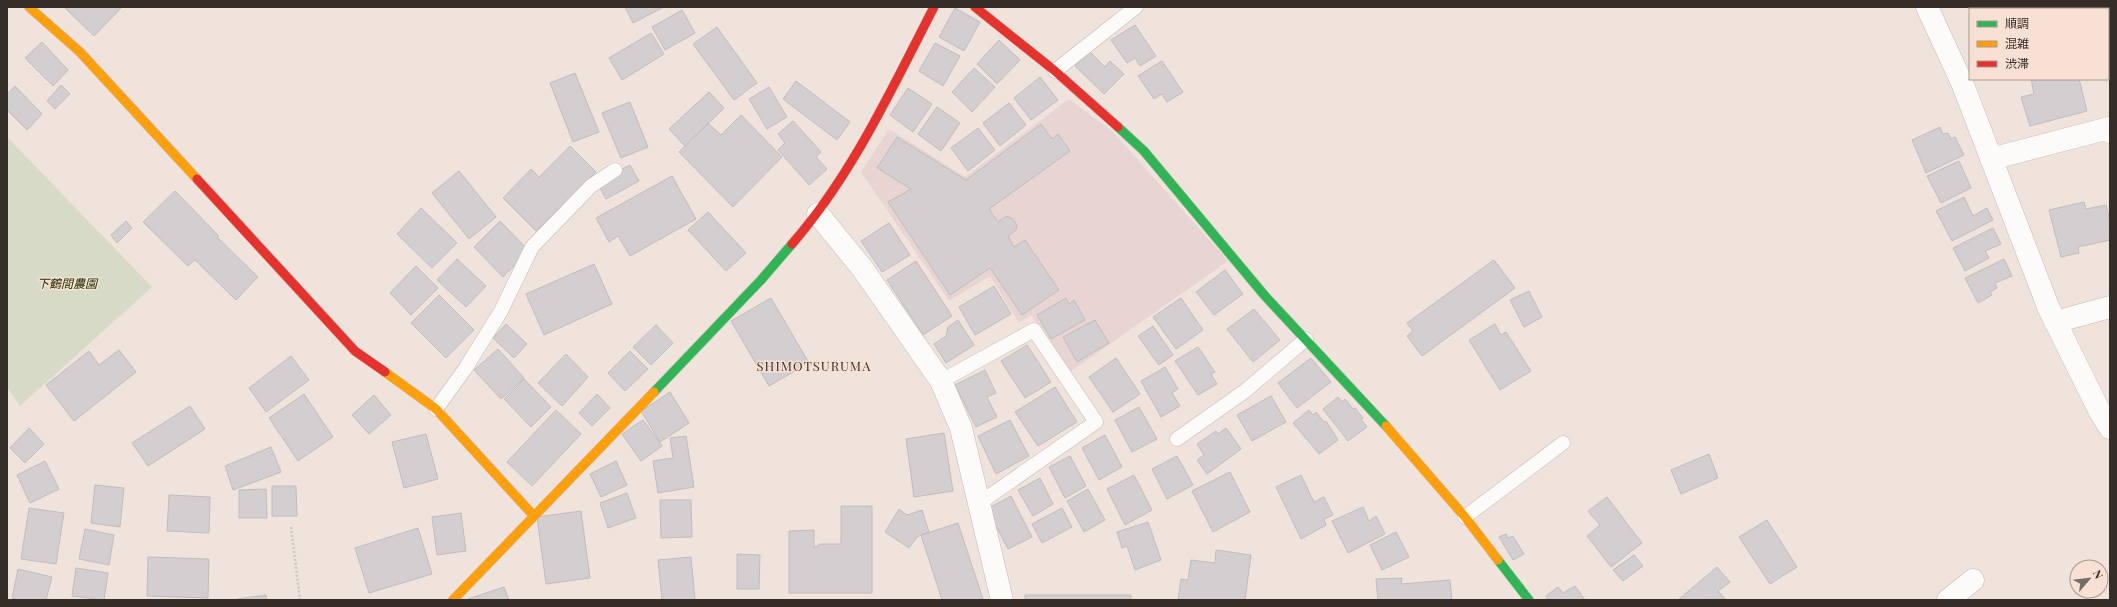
<svg xmlns="http://www.w3.org/2000/svg" width="2117" height="607" font-family="'Playfair Display','Noto Sans JP',serif">
  <rect width="100%" height="100%" fill="#efe3dc"/>
  <path fill="#e8d4d1" d="M 1069,99 L 1113,132 L 1228,261 L 1070,372 L 1031,315 L 1019,323 L 990,276 L 949,301 L 861,172 L 889,129 L 965,177 Z"/>
  <path fill="#d8dac8" d="M 7,137 L 152,287 L 20,406 L 7,387 Z"/>
  <path fill="#d3cecf" stroke="#c1bcbd" d="M 64,7 L 122,7 L 94,36 Z
    M 625,7 L 664,7 L 633,23 Z
    M 955,8 L 980,22 L 964,51 L 939,37 Z
    M 682,10 L 695,33 L 665,50 L 652,27 Z
    M 1135,25 L 1156,56 L 1140,66 L 1135,58 L 1127,63 L 1111,40 Z
    M 717,27 L 757,83 L 734,100 L 693,44 Z
    M 651,33 L 664,54 L 622,80 L 609,58 Z
    M 2110,34 L 2110,68 L 2108,69 L 2108,35 Z
    M 999,40 L 1020,60 L 997,84 L 977,64 Z
    M 42,42 L 68,70 L 53,86 L 25,58 Z
    M 935,43 L 960,56 L 943,86 L 919,71 Z
    M 1089,51 L 1105,67 L 1110,61 L 1124,74 L 1104,94 L 1075,66 Z
    M 1162,61 L 1183,92 L 1167,102 L 1162,94 L 1154,99 L 1138,76 Z
    M 974,68 L 995,87 L 972,112 L 952,92 Z
    M 575,73 L 599,132 L 573,142 L 550,83 Z
    M 1040,77 L 1058,100 L 1031,120 L 1014,98 Z
    M 2031,79 L 2079,79 L 2087,111 L 2030,126 L 2021,97 L 2034,94 Z
    M 796,81 L 850,122 L 837,140 L 783,99 Z
    M 61,85 L 70,94 L 55,109 L 47,101 Z
    M 15,86 L 42,114 L 27,130 L 7,110 L 7,94 Z
    M 769,87 L 787,117 L 767,129 L 749,99 Z
    M 908,88 L 932,104 L 913,132 L 890,115 Z
    M 709,92 L 724,108 L 685,146 L 669,129 Z
    M 630,102 L 648,147 L 621,158 L 602,113 Z
    M 1009,103 L 1026,125 L 1000,146 L 983,123 Z
    M 937,107 L 960,123 L 941,151 L 918,134 Z
    M 741,115 L 782,157 L 733,207 L 679,152 L 708,123 L 721,135 Z
    M 793,121 L 821,152 L 816,157 L 827,169 L 809,185 L 778,150 L 785,143 L 778,134 Z
    M 1041,124 L 1052,139 L 1058,134 L 1070,151 L 989,209 L 998,222 L 1007,216 L 1013,219 L 1017,225 L 1016,230 L 1008,236 L 1014,247 L 1025,240 L 1059,290 L 1022,315 L 990,268 L 950,295 L 888,202 L 911,189 L 877,168 L 897,137 L 966,180 Z
    M 1940,127 L 1943,134 L 1948,133 L 1951,139 L 1955,137 L 1964,155 L 1926,173 L 1912,140 Z
    M 978,128 L 995,150 L 968,171 L 951,148 Z
    M 570,146 L 596,172 L 536,231 L 503,198 L 531,169 L 539,177 Z
    M 1959,161 L 1971,188 L 1941,203 L 1927,176 Z
    M 630,165 L 639,181 L 606,199 L 597,182 Z
    M 459,171 L 496,217 L 469,239 L 432,193 Z
    M 672,176 L 696,219 L 630,256 L 618,236 L 609,242 L 596,218 Z
    M 175,191 L 219,236 L 217,237 L 258,277 L 236,300 L 195,260 L 188,266 L 143,222 Z
    M 1964,197 L 1973,216 L 1987,208 L 1993,220 L 1952,241 L 1936,211 Z
    M 2084,202 L 2086,209 L 2106,205 L 2110,221 L 2110,240 L 2078,247 L 2079,253 L 2061,257 L 2049,210 Z
    M 421,208 L 457,243 L 432,268 L 397,234 Z
    M 708,212 L 746,253 L 726,271 L 688,230 Z
    M 126,221 L 132,228 L 117,243 L 111,235 Z
    M 500,221 L 529,251 L 503,277 L 474,247 Z
    M 889,223 L 910,255 L 882,272 L 861,241 Z
    M 1993,228 L 2001,244 L 1985,251 L 1989,258 L 1965,271 L 1953,248 Z
    M 457,259 L 486,286 L 466,307 L 437,280 Z
    M 2004,259 L 2012,276 L 1995,283 L 1997,288 L 1990,292 L 1992,295 L 1978,303 L 1965,278 Z
    M 1494,260 L 1515,288 L 1422,356 L 1407,336 L 1413,331 L 1407,323 Z
    M 916,261 L 952,316 L 923,335 L 887,280 Z
    M 594,264 L 612,304 L 544,335 L 526,294 Z
    M 416,266 L 438,288 L 411,315 L 390,293 Z
    M 1225,270 L 1243,294 L 1214,315 L 1196,292 Z
    M 994,286 L 1011,314 L 975,335 L 959,307 Z
    M 1529,291 L 1542,317 L 1524,327 L 1510,300 Z
    M 439,295 L 474,330 L 446,358 L 411,323 Z
    M 771,298 L 809,363 L 769,386 L 731,321 Z
    M 1066,298 L 1069,304 L 1074,300 L 1085,320 L 1051,339 L 1037,315 Z
    M 1181,298 L 1203,330 L 1176,349 L 1153,317 Z
    M 1254,309 L 1280,340 L 1253,362 L 1227,329 Z
    M 958,320 L 974,345 L 946,363 L 934,344 L 946,336 L 948,327 Z
    M 1095,320 L 1109,343 L 1077,362 L 1063,337 Z
    M 506,324 L 527,344 L 514,358 L 493,338 Z
    M 1495,324 L 1501,335 L 1506,332 L 1531,371 L 1500,390 L 1469,340 Z
    M 656,325 L 673,343 L 651,365 L 633,347 Z
    M 1153,326 L 1173,355 L 1159,365 L 1138,336 Z
    M 1027,345 L 1051,382 L 1025,398 L 1001,361 Z
    M 1198,347 L 1215,372 L 1211,374 L 1217,384 L 1198,395 L 1175,361 Z
    M 498,349 L 524,378 L 501,399 L 474,370 Z
    M 119,350 L 136,372 L 74,421 L 46,385 L 89,351 L 99,365 Z
    M 630,351 L 648,369 L 625,391 L 608,373 Z
    M 566,354 L 588,377 L 562,406 L 538,383 Z
    M 291,356 L 309,380 L 266,412 L 249,388 Z
    M 1116,358 L 1140,394 L 1113,412 L 1089,377 Z
    M 1311,358 L 1331,382 L 1297,408 L 1278,383 Z
    M 1165,367 L 1178,389 L 1172,393 L 1180,406 L 1161,417 L 1141,381 Z
    M 985,370 L 996,393 L 987,397 L 997,417 L 976,427 L 955,385 Z
    M 524,379 L 551,407 L 531,427 L 504,399 Z
    M 1055,387 L 1077,422 L 1038,446 L 1015,412 Z
    M 670,392 L 689,423 L 660,442 L 641,411 Z
    M 304,394 L 333,437 L 298,461 L 269,418 Z
    M 597,394 L 610,408 L 592,426 L 579,413 Z
    M 374,395 L 391,415 L 369,434 L 352,415 Z
    M 1271,396 L 1286,422 L 1252,441 L 1237,415 Z
    M 1338,397 L 1342,402 L 1345,399 L 1353,409 L 1355,408 L 1363,418 L 1361,419 L 1367,427 L 1348,441 L 1323,409 Z
    M 190,406 L 205,429 L 148,466 L 132,443 Z
    M 1139,407 L 1157,439 L 1132,452 L 1115,420 Z
    M 556,410 L 581,434 L 532,486 L 507,462 Z
    M 1309,410 L 1313,415 L 1316,412 L 1324,422 L 1326,421 L 1338,440 L 1319,454 L 1293,423 Z
    M 643,420 L 662,446 L 641,461 L 622,434 Z
    M 1010,420 L 1029,456 L 996,474 L 978,436 Z
    M 29,428 L 44,444 L 25,463 L 10,448 Z
    M 1226,428 L 1241,449 L 1207,474 L 1197,460 L 1204,455 L 1197,444 L 1216,431 L 1218,434 Z
    M 944,433 L 953,491 L 914,497 L 906,439 Z
    M 426,434 L 438,479 L 404,488 L 392,442 Z
    M 1105,435 L 1122,467 L 1099,480 L 1082,448 Z
    M 686,436 L 694,487 L 658,493 L 653,461 L 673,458 L 670,438 Z
    M 271,447 L 281,472 L 233,490 L 225,466 Z
    M 1709,454 L 1718,478 L 1681,494 L 1671,470 Z
    M 1070,456 L 1086,486 L 1065,498 L 1049,467 Z
    M 1177,456 L 1193,485 L 1167,499 L 1152,469 Z
    M 45,461 L 59,489 L 30,503 L 17,475 Z
    M 616,461 L 627,485 L 601,497 L 590,474 Z
    M 1230,472 L 1250,512 L 1213,532 L 1192,491 Z
    M 1134,475 L 1152,510 L 1125,525 L 1107,489 Z
    M 1301,475 L 1314,502 L 1324,497 L 1333,515 L 1324,519 L 1326,525 L 1301,539 L 1276,487 Z
    M 1040,478 L 1053,504 L 1033,516 L 1018,490 Z
    M 95,485 L 124,488 L 120,527 L 91,523 Z
    M 272,486 L 296,486 L 297,516 L 272,516 Z
    M 266,489 L 267,518 L 239,518 L 239,490 Z
    M 1088,489 L 1105,520 L 1084,532 L 1067,501 Z
    M 627,493 L 636,518 L 608,528 L 600,503 Z
    M 169,495 L 210,497 L 209,533 L 167,531 Z
    M 1011,496 L 1032,537 L 1008,549 L 987,509 Z
    M 1607,497 L 1642,543 L 1611,567 L 1587,536 L 1600,525 L 1588,511 Z
    M 660,500 L 691,500 L 692,537 L 661,538 Z
    M 841,506 L 872,506 L 872,593 L 789,593 L 789,531 L 814,530 L 814,548 L 820,544 L 841,544 Z
    M 1363,507 L 1369,521 L 1376,516 L 1385,534 L 1348,553 L 1332,521 Z
    M 29,508 L 64,513 L 56,564 L 21,559 Z
    M 1062,508 L 1072,527 L 1042,543 L 1032,524 Z
    M 899,509 L 907,515 L 922,510 L 929,532 L 917,537 L 909,548 L 885,532 Z
    M 581,511 L 590,578 L 546,584 L 537,517 Z
    M 461,513 L 466,551 L 437,555 L 432,517 Z
    M 1767,520 L 1797,567 L 1770,584 L 1739,537 Z
    M 1148,522 L 1161,560 L 1135,570 L 1127,546 L 1122,548 L 1117,532 Z
    M 958,523 L 983,599 L 979,600 L 942,600 L 921,535 Z
    M 418,528 L 432,574 L 369,593 L 355,548 Z
    M 85,529 L 114,535 L 109,565 L 79,559 Z
    M 1396,532 L 1409,557 L 1382,570 L 1370,545 Z
    M 1506,534 L 1508,538 L 1513,536 L 1524,554 L 1513,560 L 1499,537 Z
    M 1216,550 L 1251,555 L 1245,600 L 1178,600 L 1181,579 L 1188,580 L 1191,560 L 1215,563 Z
    M 737,554 L 760,555 L 759,589 L 737,589 Z
    M 1634,555 L 1643,566 L 1623,581 L 1613,570 Z
    M 148,557 L 209,559 L 208,598 L 147,596 Z
    M 691,557 L 695,600 L 662,600 L 658,560 Z
    M 1717,567 L 1730,582 L 1718,591 L 1725,599 L 1678,600 Z
    M 76,568 L 108,573 L 104,600 L 72,596 Z
    M 18,569 L 52,577 L 46,600 L 21,600 L 12,598 Z
    M 1402,578 L 1401,584 L 1450,580 L 1452,600 L 1378,600 L 1376,579 Z
    M 1575,586 L 1585,600 L 1548,600 L 1546,596 L 1558,587 L 1563,593 Z
    M 504,587 L 509,600 L 468,600 L 468,599 Z
    M 266,595 L 267,600 L 237,600 L 237,599 Z
    M 1025,595 L 1131,595 L 1131,600 L 1025,600 Z"/>
  <g fill="none" stroke-linecap="round" stroke-linejoin="round">
    <defs>
      <path id="lane" d="M 1055,71 L 1136,7
        M 941,381 L 1034,330 L 1096,422 L 978,504
        M 436,409 L 465,369 L 501,311 L 532,247 L 591,186 L 615,170
        M 1177,439 L 1245,391 L 1306,339
        M 1465,517 L 1563,443"/>
      <path id="street" d="M 1927,7 L 1963,85 L 2049,309 L 2100,412 L 2110,428
        M 1991,159 L 2109,128 L 2110,132
        M 818,214 L 862,268 L 941,381 L 961,428 L 1002,600
        M 2055,322 L 2110,307
        M 1948,600 L 1973,580"/>
      <path id="fast" d="M 1118,127 L 1144,151 L 1265,296 L 1386,426
        M 654,392 L 761,280 L 792,244
        M 1498,560 L 1529,600"/>
      <path id="slow" d="M 29,7 L 80,52 L 197,179
        M 385,372 L 436,409 L 533,515
        M 1386,426 L 1465,517 L 1498,560
        M 453,600 L 654,392"/>
      <path id="jam" d="M 975,7 L 1055,71 L 1118,127
        M 197,179 L 355,351 L 385,372
        M 792,244 C 853,174 892,88 934,7"/>
    </defs>
    <use href="#lane" stroke="#c3b9b4" stroke-width="15"/>
    <use href="#street" stroke="#c3b9b4" stroke-width="23"/>
    <use href="#fast" stroke="#c3b9b4" stroke-width="10"/>
    <use href="#slow" stroke="#c3b9b4" stroke-width="10"/>
    <use href="#jam" stroke="#c3b9b4" stroke-width="10"/>
    <path stroke="#cbc6c3" stroke-width="2.5" stroke-dasharray="2 2" stroke-linecap="butt" d="M 291,527 L 300,600"/>
    <use href="#lane" stroke="#fdfbfa" stroke-width="14"/>
    <use href="#street" stroke="#fdfbfa" stroke-width="22"/>
    <use href="#fast" stroke="#30b455" stroke-width="9"/>
    <use href="#slow" stroke="#ff9f0a" stroke-width="9"/>
    <use href="#jam" stroke="#e5322d" stroke-width="9"/>
  </g>
  <g text-anchor="middle" stroke-width="3" stroke-linejoin="round" paint-order="stroke">
    <g font-size="12" font-style="italic" fill="#202f00" stroke="#f7e0d4">
      <text x="67" y="288">下鶴間農園</text>
    </g>
    <g font-size="13" letter-spacing="1" fill="#3f2d24" stroke="#f7e0d4">
      <text x="814" y="371">SHIMOTSURUMA</text>
    </g>
  </g>
  <rect width="2117" height="607" fill="none" stroke="#352d28" stroke-width="16"/>
  <rect x="1969" y="8" width="140" height="72" fill="#f7e0d4" stroke="#a9988f"/>
  <rect x="1977" y="21" width="20" height="6" fill="#30b455" stroke="#a9988f"/>
  <text x="2005" y="28" font-size="12" fill="#352d28">順調</text>
  <rect x="1977" y="41" width="20" height="6" fill="#ff9f0a" stroke="#a9988f"/>
  <text x="2005" y="48" font-size="12" fill="#352d28">混雑</text>
  <rect x="1977" y="61" width="20" height="6" fill="#e5322d" stroke="#a9988f"/>
  <text x="2005" y="68" font-size="12" fill="#352d28">渋滞</text>
  <g transform="translate(2089 579) rotate(62)"><circle r="19" fill="#f7e0d4" stroke="#a9988f"/>
  <path d="M0-3L7 15L0 10L-7 15Z" fill="#766d67"/>
  <text y="-6" font-size="11" font-weight="bold" text-anchor="middle" fill="#352d28">N</text>
  </g>
</svg>
